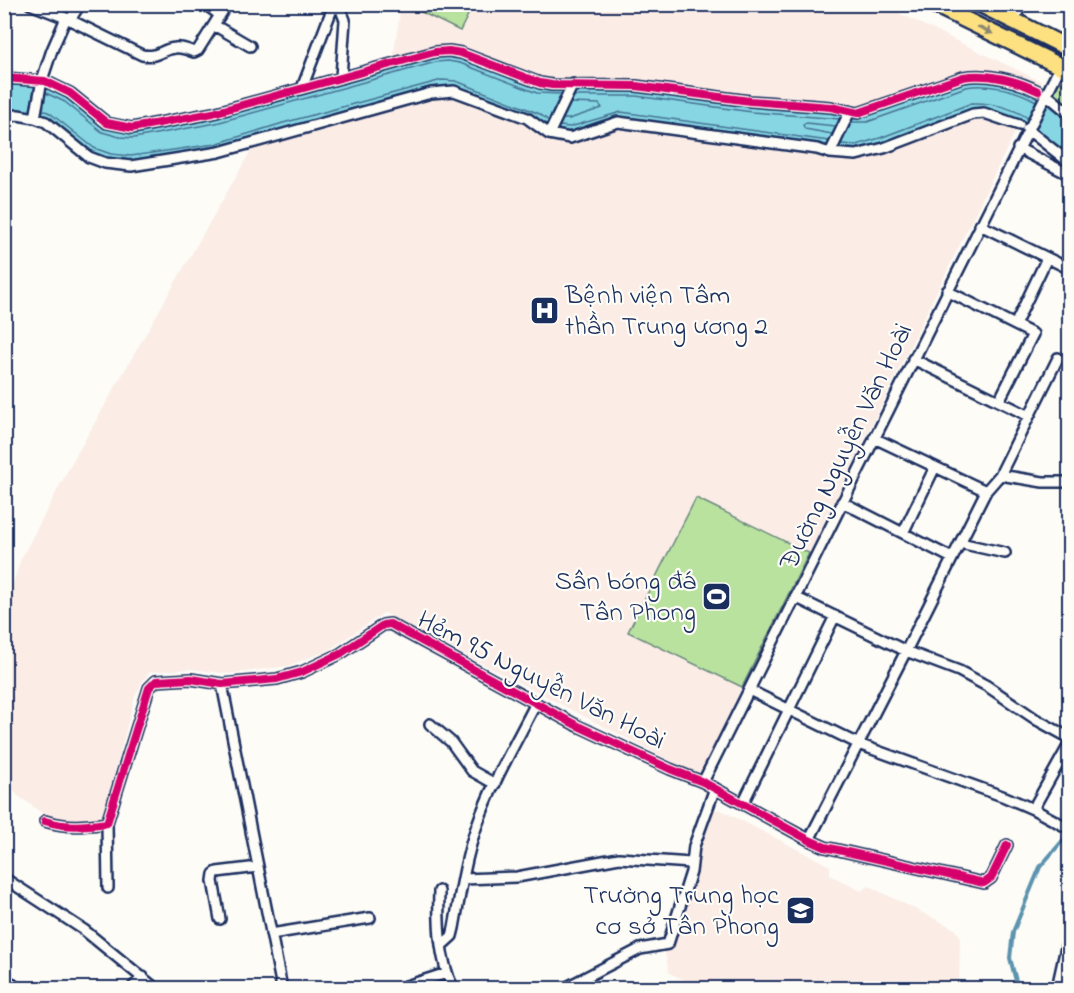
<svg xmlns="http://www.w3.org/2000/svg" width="1074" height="993" font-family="'Indie Flower',sans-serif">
  <rect width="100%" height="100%" fill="#fdfcf7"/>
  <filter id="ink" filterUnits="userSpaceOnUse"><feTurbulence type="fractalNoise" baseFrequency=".0167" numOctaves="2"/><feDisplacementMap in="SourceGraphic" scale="12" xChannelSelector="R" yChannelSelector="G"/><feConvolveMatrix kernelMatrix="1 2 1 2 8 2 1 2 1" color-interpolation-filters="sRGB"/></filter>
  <g filter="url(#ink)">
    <path fill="#fbece6" d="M 401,5 L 882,5 L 1042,82 L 1015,132 L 809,553 L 696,498 L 628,632 L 742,687 L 701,771 L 698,773 L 690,771 L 384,613 L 329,650 L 288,666 L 229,674 L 192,669 L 150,672 L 143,680 L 135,697 L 102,819 L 70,823 L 49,818 L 17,795 L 5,779 L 5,607 L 21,559 L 70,466 L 253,147 L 378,112 L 393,58 Z
      M 719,809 L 830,866 L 830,875 L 861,891 L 869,886 L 955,929 L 960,936 L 959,988 L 702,988 L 669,973 L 664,947 L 671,946 L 699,860 L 695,853 L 709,812 Z"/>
    <path fill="#b9e29f" stroke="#6a887e" stroke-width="1.5" d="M 407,5 L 473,5 L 460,31 Z
      M 1058,81 L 1069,87 L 1069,108 L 1051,93 Z
      M 696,498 L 809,553 L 742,687 L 628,632 Z"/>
    <path fill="#86d6e3" stroke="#5b93ae" stroke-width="1.5" d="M 448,55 L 563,88 L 580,91 L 636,90 L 753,106 L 831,111 L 858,117 L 965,81 C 1006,75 1039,94 1069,119 L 1070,159 C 1041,136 1012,107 972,109 L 856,152 L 819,145 L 620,118 L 570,133 L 558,132 L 548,128 L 537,119 L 454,87 L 442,86 L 285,129 L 217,150 L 131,162 L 110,160 L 92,153 L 47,118 L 13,111 L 5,112 L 5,83 L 45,86 L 68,96 L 105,126 L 133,132 L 215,117 L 435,56 Z"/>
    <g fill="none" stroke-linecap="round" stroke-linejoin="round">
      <path stroke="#467293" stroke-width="1.5" d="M 46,93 L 65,102 L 102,132 L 120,137 L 134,138 L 216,123 L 436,62 L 448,61 L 460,63 L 537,93 L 561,94
        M 574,96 L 636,96 L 752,112 L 840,119
        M 43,110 L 50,113 L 94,148 L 111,154 L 131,156 L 215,144 L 283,123 L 442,80 L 456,81 L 540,114 L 549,121
        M 563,119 L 569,119 L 602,108 L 599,104 L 571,103
        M 851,122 L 867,122 L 966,87 C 988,83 1017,90 1036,101
        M 559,126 L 570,127 L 621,112 L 829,141
        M 832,134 L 805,129 L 803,125 L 806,123 L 836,126
        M 841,144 L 856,145 L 880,138 L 972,103 C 990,102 1013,108 1028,118"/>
      <path stroke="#5b93ae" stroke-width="4" d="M 1023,988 L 1016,981 L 1010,958 L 1013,932 L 1040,867 L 1070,832"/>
      <defs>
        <path id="minor" d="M 30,4 L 66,18
          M 205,4 L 220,15
          M 333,6 L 341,10 L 345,20 L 341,77
          M 70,20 L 80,4
          M 1014,21 L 1021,4
          M 214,25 L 250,46
          M 4,78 L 45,81 L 70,93 L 107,123 L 132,128 L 213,113 L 435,52 L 449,51 L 461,53 L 540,83 L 552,85 L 636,86 L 750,101 L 831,107 L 858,113 L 963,77 C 988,73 1016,80 1038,91
          M 302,88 L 334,4
          M 1046,94 L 1070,114
          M 4,117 L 18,115 L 35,118 L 46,122 L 89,157 L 105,163 L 131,166 L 219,152 L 431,93 L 454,91 L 527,118 L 549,134 L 570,138 L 618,122 L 817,149 L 830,153 L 856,155 L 884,148 L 973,114 L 984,113 L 1019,125
          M 35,118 L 42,80 L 52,50 L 66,18 L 142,55 C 159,58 161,49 175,48 C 182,47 188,50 194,52 L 198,50 L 227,4
          M 1027,129 L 1070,163
          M 549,134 L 573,84
          M 1018,148 L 1070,175
          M 830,153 L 850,111
          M 980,225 L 1070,269
          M 947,291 L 1033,334 L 999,401
          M 1015,325 L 1047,258
          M 913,359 L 1029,416
          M 874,438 L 986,491
          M 1000,475 L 1043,482 L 1070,482
          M 842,502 L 952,558
          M 903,533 L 935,467
          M 960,543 L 1005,553
          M 795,597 L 906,651 L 959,671 L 987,686 L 1037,720 L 1070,738
          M 222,684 L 282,988
          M 749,690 L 861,745 L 1005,797 L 1033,809 L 1070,829
          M 430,724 L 451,742 L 472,771 L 495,784
          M 703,782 L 1060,67
          M 743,803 L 835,616
          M 1033,809 L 1070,743
          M 45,821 C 67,828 85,826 107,823 L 149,688 L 156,681 L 191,679 L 222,684 L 277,679 L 302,672 L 340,654 L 383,625 L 390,624 L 576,725 L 670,769 L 703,782 L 809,840 L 825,847 L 984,883 L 991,878 L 1007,845
          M 107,823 L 108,888
          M 809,840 L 906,651 L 986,491 L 1000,475 L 1058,358
          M 4,878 L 84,930 L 155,988
          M 463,879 L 517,877 L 619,858 L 691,863
          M 439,891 C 438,924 439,958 453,988
          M 220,919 L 213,881 L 214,874 L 217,872 L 258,867
          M 271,934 L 370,918
          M 441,946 L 452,936 L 454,928 C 460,895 465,860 476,828 C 491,785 515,744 536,703
          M 4,977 L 17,988
          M 132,988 L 143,977
          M 400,988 L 447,973
          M 565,988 L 640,949 L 668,944 L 691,872 L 694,846 L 715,788
          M 1057,988 L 1070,929"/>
        <path id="primary" d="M 933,4 L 1070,71
          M 980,4 L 1070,49"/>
      </defs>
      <use href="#minor" stroke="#1b2f5e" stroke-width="14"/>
      <use href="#primary" stroke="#1b2f5e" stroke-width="20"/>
      <use href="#minor" stroke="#fdfcf7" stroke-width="9"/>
      <use href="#primary" stroke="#fde080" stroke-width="15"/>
      <defs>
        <path id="cycleway" d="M 4,78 L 45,81 L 70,93 L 107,123 L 132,128 L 213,113 L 435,52 L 449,51 L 461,53 L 540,83 L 552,85 L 636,86 L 750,101 L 831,107 L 858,113 L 963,77 C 988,73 1016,80 1038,91
          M 45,821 C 67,828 85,826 107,823 L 149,688 L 156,681 L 191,679 L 222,684 L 277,679 L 302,672 L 340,654 L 383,625 L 390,624 L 576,725 L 670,769 L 703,782 L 809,840 L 825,847 L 984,883 L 991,878 L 1007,845"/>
      </defs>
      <use href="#cycleway" stroke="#fdfcf7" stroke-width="11"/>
      <use href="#cycleway" stroke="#d6006c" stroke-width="8"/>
    </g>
    <defs><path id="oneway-solid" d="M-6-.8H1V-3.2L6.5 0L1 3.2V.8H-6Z" transform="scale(1.5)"/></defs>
    <use fill="#8c886f" href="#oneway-solid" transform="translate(985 30) rotate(26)"/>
  </g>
  <defs>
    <symbol id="hospital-square" viewBox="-11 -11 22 22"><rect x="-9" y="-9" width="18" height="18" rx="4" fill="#1b2f5e" stroke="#fdfcf7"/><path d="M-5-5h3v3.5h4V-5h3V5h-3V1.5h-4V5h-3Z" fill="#fff"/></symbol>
    <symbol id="stadium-square" viewBox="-11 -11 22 22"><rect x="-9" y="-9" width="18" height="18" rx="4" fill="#1b2f5e" stroke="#fdfcf7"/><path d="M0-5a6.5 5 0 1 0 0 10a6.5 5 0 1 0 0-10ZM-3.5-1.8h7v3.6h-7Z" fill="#fff"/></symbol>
    <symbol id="school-square" viewBox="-11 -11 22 22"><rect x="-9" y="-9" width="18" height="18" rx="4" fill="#1b2f5e" stroke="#fdfcf7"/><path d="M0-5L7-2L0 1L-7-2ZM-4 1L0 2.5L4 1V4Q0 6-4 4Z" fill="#fff"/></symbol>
  </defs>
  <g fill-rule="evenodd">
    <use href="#hospital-square" x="528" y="294" width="33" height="33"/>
    <use href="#stadium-square" x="700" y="580" width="33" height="33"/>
    <use href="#school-square" x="784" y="894" width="33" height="33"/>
  </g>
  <g text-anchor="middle" stroke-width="4.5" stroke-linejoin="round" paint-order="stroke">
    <g font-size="27" fill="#1b2f5e" stroke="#fdfcf7" text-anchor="end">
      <text x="565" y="303" text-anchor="start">Bệnh viện Tâm<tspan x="565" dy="31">thần Trung ương 2</tspan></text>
      <text x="696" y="589">Sân bóng đá<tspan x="696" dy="31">Tân Phong</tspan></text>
      <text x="779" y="903">Trường Trung học<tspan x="779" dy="31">cơ sở Tân Phong</tspan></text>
    </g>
    <g font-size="27" fill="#1b2f5e" stroke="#fdfcf7">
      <text transform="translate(845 446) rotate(-64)" y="9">Đường Nguyễn Văn Hoài</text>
      <text transform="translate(542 679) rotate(27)" y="9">Hẻm 95 Nguyễn Văn Hoài</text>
    </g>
  </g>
  <rect width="1074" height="993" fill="none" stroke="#fdfcf7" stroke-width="24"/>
  <rect x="12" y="12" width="1050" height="969" fill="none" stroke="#1b2f5e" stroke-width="2" filter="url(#ink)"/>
</svg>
